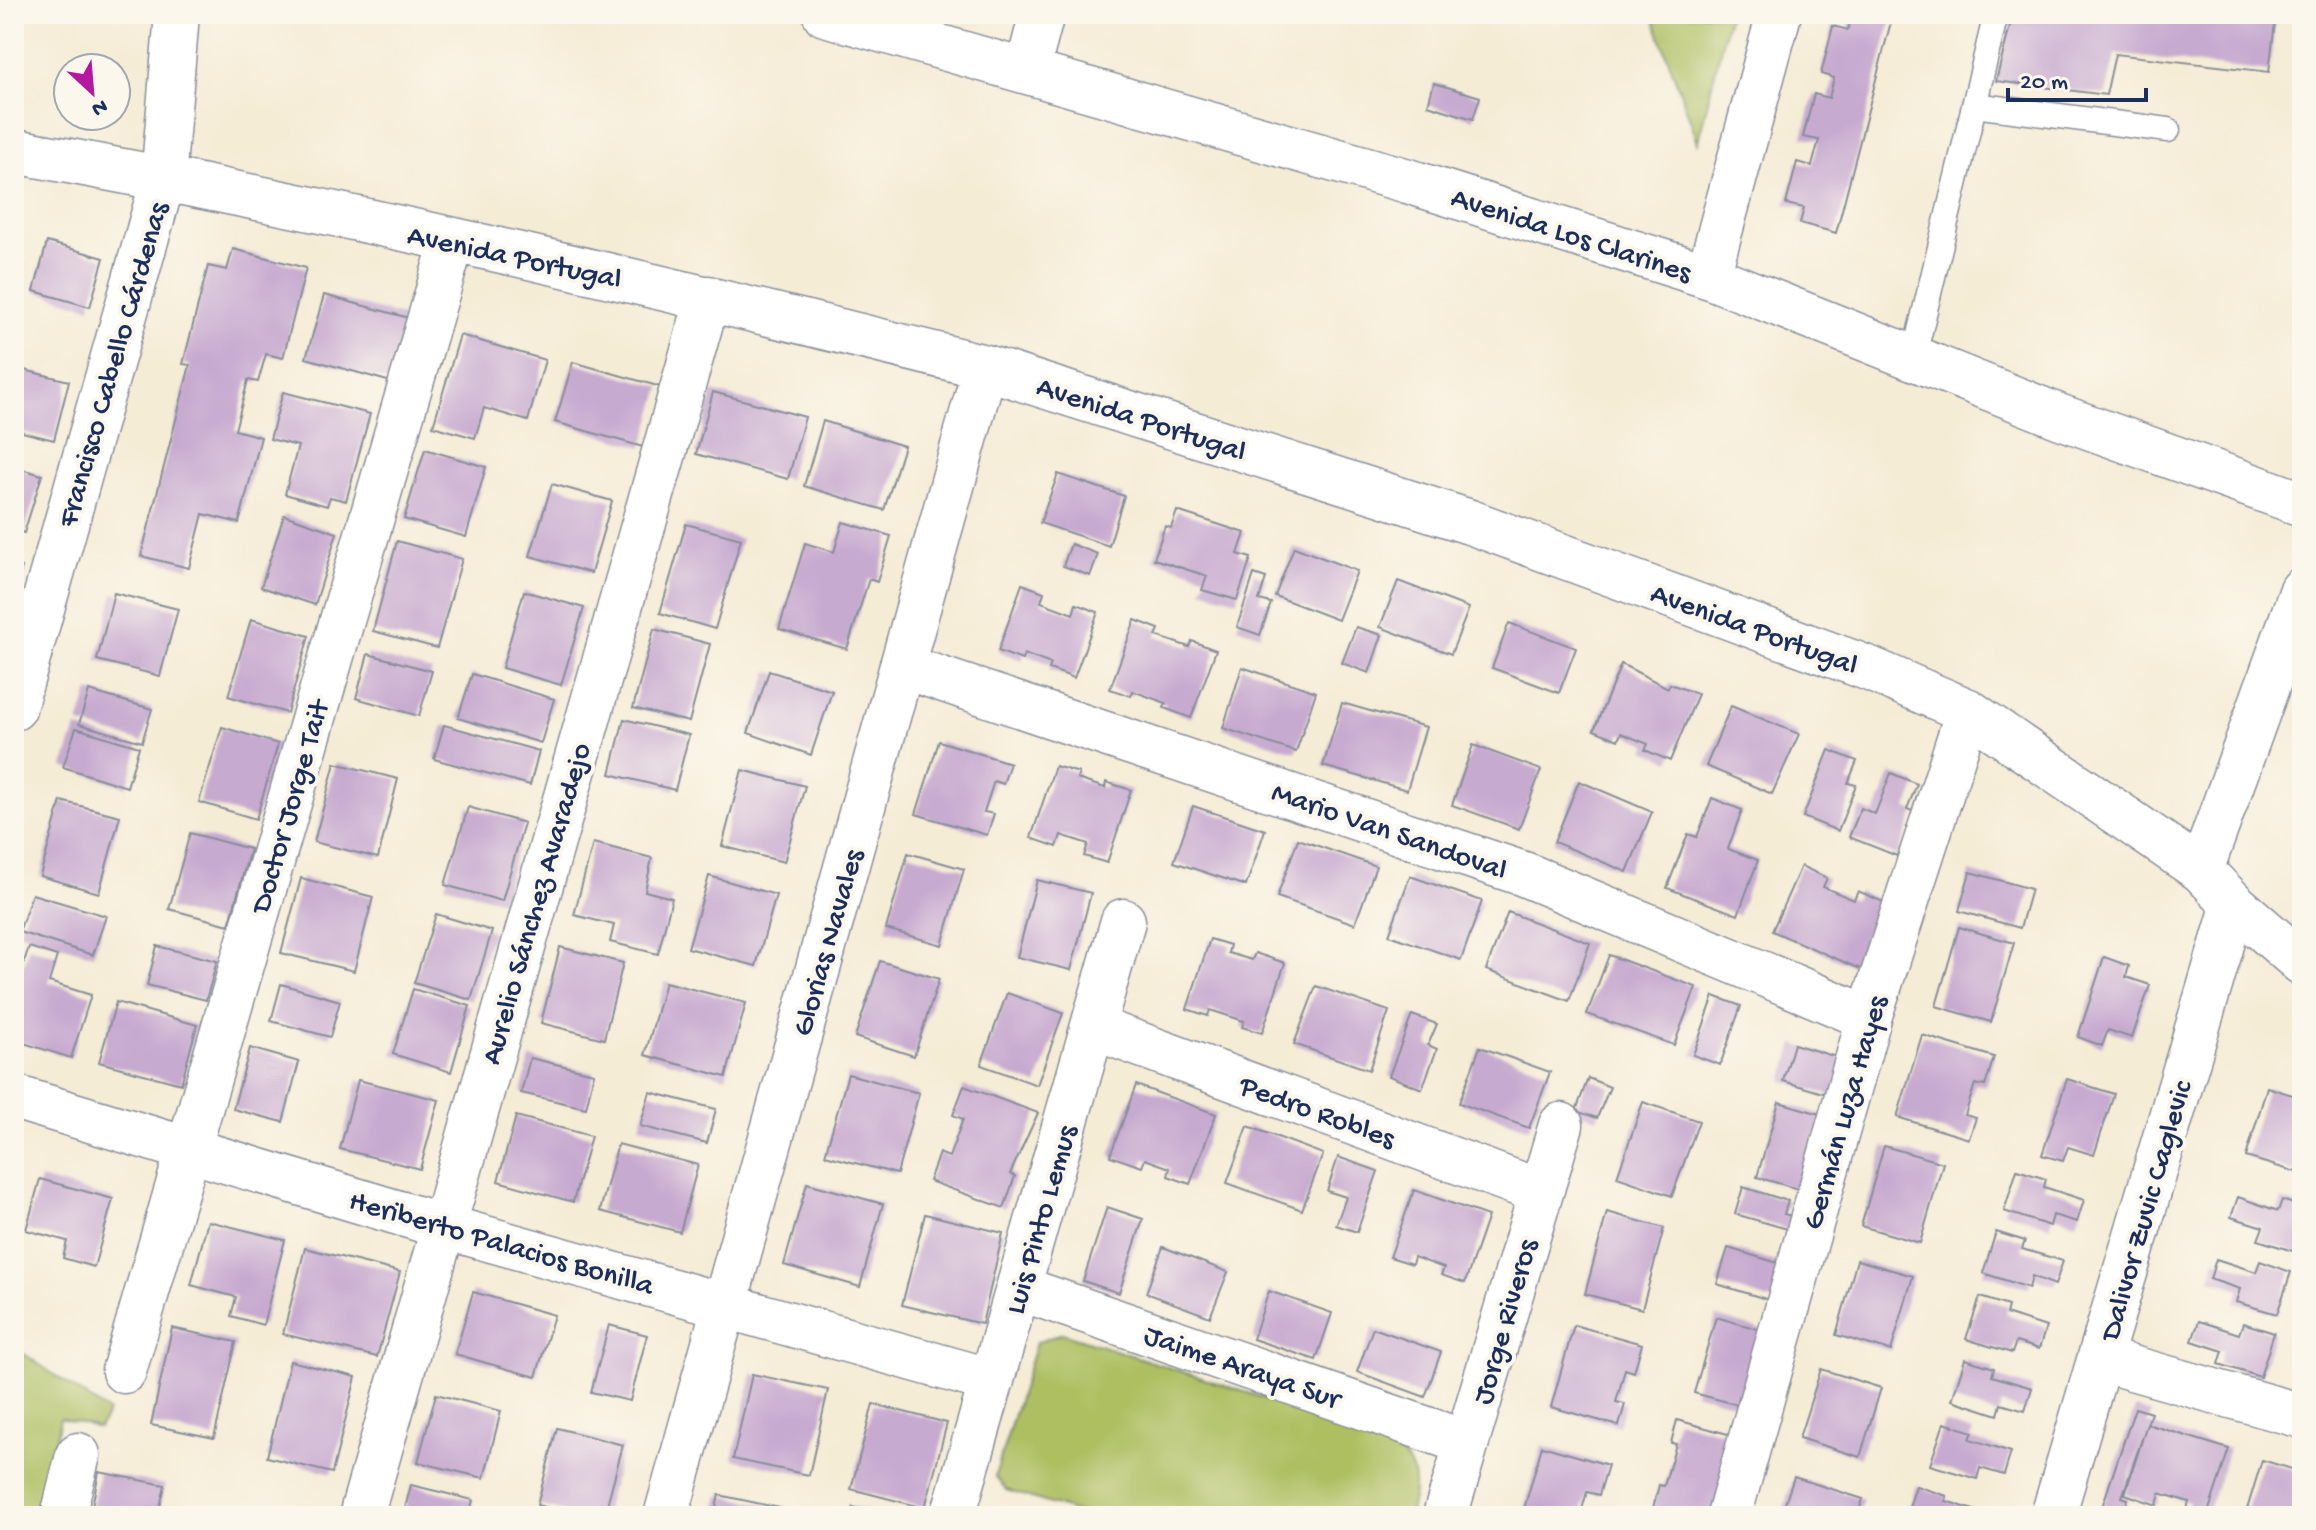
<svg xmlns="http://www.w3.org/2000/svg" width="2316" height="1530" font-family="'Gochi Hand',sans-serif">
  <rect width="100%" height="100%" fill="#fbf7ec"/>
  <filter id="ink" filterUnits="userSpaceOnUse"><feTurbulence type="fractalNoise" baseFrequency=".0125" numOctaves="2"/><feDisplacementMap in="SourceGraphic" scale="16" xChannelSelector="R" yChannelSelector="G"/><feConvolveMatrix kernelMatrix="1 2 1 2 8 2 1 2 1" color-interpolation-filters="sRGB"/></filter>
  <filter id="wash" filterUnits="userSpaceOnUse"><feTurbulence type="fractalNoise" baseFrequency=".006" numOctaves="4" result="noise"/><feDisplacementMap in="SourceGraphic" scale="32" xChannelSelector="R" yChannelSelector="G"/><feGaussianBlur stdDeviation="1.8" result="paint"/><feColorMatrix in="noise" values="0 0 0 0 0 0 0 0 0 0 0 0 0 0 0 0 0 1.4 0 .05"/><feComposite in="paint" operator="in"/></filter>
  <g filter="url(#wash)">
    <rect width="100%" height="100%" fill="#f5ecd6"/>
    <path fill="#aebf62" stroke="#647760" stroke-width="2" d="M 1652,14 L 1729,14 L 1698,142 Z
      M 1062,1333 L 1381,1436 C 1415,1463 1420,1474 1409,1516 L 1089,1516 L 1006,1490 L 995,1476 L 1036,1343 Z
      M 14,1347 L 108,1412 L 99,1428 L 60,1418 L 40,1516 L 14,1516 Z"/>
    <g id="blocks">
      <path fill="#c7aad0" d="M 1852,14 L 1893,14 L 1836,233 L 1800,223 L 1804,208 L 1786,204 L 1797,162 L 1812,166 L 1819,140 L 1803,137 L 1814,94 L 1829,98 L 1834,78 L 1821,74 L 1833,26 L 1848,30 Z
        M 2013,14 L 2276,14 L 2269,72 L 2115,54 L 2106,95 L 1996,81 Z
        M 1434,83 L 1480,97 L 1473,119 L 1428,105 Z
        M 47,242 L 104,258 L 90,307 L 34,291 Z
        M 233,249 L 306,268 L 283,358 L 266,354 L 258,382 L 248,380 L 235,430 L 261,437 L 239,523 L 203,514 L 189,568 L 141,556 L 190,365 L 183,364 L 208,266 L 227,270 Z
        M 324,295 L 409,318 L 391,382 L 306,358 Z
        M 460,335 L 545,360 L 528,421 L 484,408 L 475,438 L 433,426 Z
        M 573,362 L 661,387 L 643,447 L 555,422 Z
        M 20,369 L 69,381 L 54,440 L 14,430 L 14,393 Z
        M 283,392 L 370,414 L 346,501 L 330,497 L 327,506 L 285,494 L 298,446 L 270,439 Z
        M 713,392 L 805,417 L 788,479 L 696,454 Z
        M 823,421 L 904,446 L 884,510 L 804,486 Z
        M 425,449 L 486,467 L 466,537 L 404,519 Z
        M 14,467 L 42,475 L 24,533 L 14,530 Z
        M 1058,474 L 1124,496 L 1109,546 L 1040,523 Z
        M 552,484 L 612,501 L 591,573 L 530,556 Z
        M 1177,511 L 1245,533 L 1238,554 L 1251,558 L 1237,600 L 1202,590 L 1207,576 L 1154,559 L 1165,526 L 1171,528 Z
        M 284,515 L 337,533 L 315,605 L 261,587 Z
        M 843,522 L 891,536 L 877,582 L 869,579 L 847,649 L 779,629 L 805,543 L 834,552 Z
        M 686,524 L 741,539 L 715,629 L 660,613 Z
        M 397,541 L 462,559 L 437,648 L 373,631 Z
        M 1071,544 L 1098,554 L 1090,576 L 1063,566 Z
        M 1294,547 L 1357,571 L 1338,620 L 1275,596 Z
        M 14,564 L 22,567 L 15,590 L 14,590 Z
        M 1254,574 L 1266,578 L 1259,600 L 1271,603 L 1260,635 L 1237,627 Z
        M 1398,581 L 1469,608 L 1451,654 L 1380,627 Z
        M 1022,584 L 1044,592 L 1041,602 L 1073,614 L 1076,604 L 1098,612 L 1074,678 L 1049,669 L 1051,664 L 1024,654 L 1022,660 L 998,651 Z
        M 524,591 L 584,608 L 561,685 L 502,668 Z
        M 114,593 L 178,609 L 160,676 L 97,660 Z
        M 251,619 L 309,636 L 287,713 L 228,696 Z
        M 1135,620 L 1159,629 L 1156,636 L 1189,647 L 1192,641 L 1216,650 L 1191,718 L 1164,708 L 1166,703 L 1133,691 L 1131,696 L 1110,689 Z
        M 1509,623 L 1576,648 L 1559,693 L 1492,668 Z
        M 1356,627 L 1382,635 L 1369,673 L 1342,663 Z
        M 654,629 L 710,644 L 689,722 L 633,708 Z
        M 368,654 L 432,671 L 419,716 L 356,698 Z
        M 1621,664 L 1668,688 L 1670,684 L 1698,694 L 1670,761 L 1645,750 L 1648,744 L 1621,733 L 1618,740 L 1594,730 Z
        M 1242,667 L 1316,692 L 1296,752 L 1223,728 Z
        M 769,671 L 832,691 L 811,755 L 748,733 Z
        M 472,674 L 554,699 L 541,743 L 458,718 Z
        M 89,691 L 152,709 L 142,742 L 79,724 Z
        M 1342,703 L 1426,727 L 1407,790 L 1323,766 Z
        M 1731,706 L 1799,734 L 1772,794 L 1706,766 Z
        M 624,719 L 689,735 L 675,790 L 610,774 Z
        M 444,725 L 539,751 L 530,785 L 434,759 Z
        M 222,727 L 278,744 L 256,819 L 199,802 Z
        M 76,728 L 139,747 L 127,787 L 63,767 Z
        M 939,741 L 1010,763 L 1003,784 L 994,781 L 984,812 L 994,814 L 987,835 L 916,814 Z
        M 1473,745 L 1541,770 L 1519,829 L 1452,805 Z
        M 1829,750 L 1857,761 L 1848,783 L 1856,785 L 1838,831 L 1803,817 Z
        M 335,763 L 398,779 L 378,858 L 314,842 Z
        M 1055,766 L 1079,773 L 1077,779 L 1105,788 L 1106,782 L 1131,790 L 1107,863 L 1084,856 L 1088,844 L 1061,835 L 1057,847 L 1031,838 Z
        M 742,770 L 805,786 L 784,862 L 722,846 Z
        M 1891,773 L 1917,784 L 1907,809 L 1915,812 L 1897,856 L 1849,837 L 1861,808 L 1875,814 Z
        M 1579,781 L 1652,812 L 1627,872 L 1554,842 Z
        M 1712,798 L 1742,810 L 1728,849 L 1758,860 L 1738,915 L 1667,888 L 1688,834 L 1697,837 Z
        M 61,801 L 120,816 L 99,893 L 40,876 Z
        M 1193,806 L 1265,830 L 1246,886 L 1174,862 Z
        M 468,807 L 524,823 L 502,901 L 445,885 Z
        M 190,833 L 250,849 L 229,925 L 169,909 Z
        M 1298,839 L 1376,866 L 1355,924 L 1277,897 Z
        M 593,843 L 652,858 L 645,891 L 672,898 L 658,954 L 610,942 L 614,925 L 574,915 Z
        M 908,853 L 964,869 L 942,945 L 886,929 Z
        M 1801,866 L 1827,878 L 1823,887 L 1854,900 L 1858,891 L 1902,910 L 1874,975 L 1772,931 Z
        M 1970,872 L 2031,889 L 2020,928 L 1959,911 Z
        M 709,876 L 776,895 L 756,966 L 688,948 Z
        M 1410,876 L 1482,901 L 1461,960 L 1389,935 Z
        M 301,878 L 373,897 L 354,971 L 281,953 Z
        M 1037,880 L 1091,893 L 1071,970 L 1017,957 Z
        M 32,894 L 106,916 L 93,955 L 19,932 Z
        M 1508,912 L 1590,943 L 1569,1001 L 1486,970 Z
        M 436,914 L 492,931 L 471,1000 L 414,983 Z
        M 1959,927 L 2014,943 L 1991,1022 L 1936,1006 Z
        M 1210,939 L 1230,945 L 1228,953 L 1252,960 L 1255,953 L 1285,963 L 1262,1033 L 1242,1027 L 1244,1021 L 1210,1010 L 1208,1016 L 1187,1009 Z
        M 157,946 L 217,961 L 206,1000 L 147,985 Z
        M 29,947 L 57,956 L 49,982 L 91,995 L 71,1058 L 14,1040 L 14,992 Z
        M 560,947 L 623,963 L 604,1039 L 541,1023 Z
        M 1609,955 L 1696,987 L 1674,1045 L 1587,1014 Z
        M 2104,957 L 2129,966 L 2126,977 L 2150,985 L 2132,1038 L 2108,1030 L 2102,1046 L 2078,1037 Z
        M 880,961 L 939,979 L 914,1056 L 855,1037 Z
        M 665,982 L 746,1003 L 726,1077 L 645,1055 Z
        M 281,984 L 340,1001 L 330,1037 L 271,1021 Z
        M 1316,986 L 1389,1011 L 1369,1070 L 1294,1044 Z
        M 413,989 L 470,1006 L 451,1072 L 393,1054 Z
        M 1007,993 L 1063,1013 L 1037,1085 L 981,1065 Z
        M 1714,996 L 1741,1006 L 1720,1065 L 1693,1055 Z
        M 116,1002 L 197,1025 L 181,1084 L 99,1062 Z
        M 1412,1015 L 1437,1024 L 1428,1045 L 1437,1049 L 1422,1089 L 1389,1076 Z
        M 1922,1035 L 1994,1057 L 1985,1086 L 1975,1084 L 1965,1115 L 1976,1118 L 1969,1139 L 1897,1117 Z
        M 1794,1044 L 1846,1060 L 1843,1099 L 1783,1081 Z
        M 1480,1047 L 1550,1072 L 1529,1128 L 1459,1103 Z
        M 250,1048 L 299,1062 L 283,1122 L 233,1109 Z
        M 530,1058 L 594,1073 L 586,1108 L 521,1093 Z
        M 848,1074 L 919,1093 L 897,1174 L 825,1155 Z
        M 1588,1078 L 1610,1087 L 1597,1118 L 1576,1111 Z
        M 2067,1079 L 2114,1094 L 2094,1155 L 2068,1147 L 2063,1161 L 2042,1155 Z
        M 358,1080 L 439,1100 L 420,1169 L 340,1149 Z
        M 1136,1085 L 1216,1114 L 1190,1184 L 1168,1176 L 1170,1168 L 1145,1159 L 1142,1167 L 1110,1156 Z
        M 964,1086 L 1038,1113 L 1010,1174 L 1015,1176 L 1004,1208 L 929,1181 L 939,1153 L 949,1157 L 963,1119 L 953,1115 Z
        M 2267,1087 L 2302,1098 L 2302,1154 L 2296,1172 L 2246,1157 Z
        M 650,1092 L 716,1109 L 707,1143 L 640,1126 Z
        M 1643,1102 L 1699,1121 L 1672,1196 L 1617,1177 Z
        M 1779,1102 L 1837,1119 L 1815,1194 L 1757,1177 Z
        M 516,1116 L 591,1136 L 573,1202 L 498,1181 Z
        M 1248,1126 L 1323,1154 L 1302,1210 L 1227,1183 Z
        M 618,1144 L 698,1165 L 680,1232 L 600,1211 Z
        M 1884,1146 L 1943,1163 L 1920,1243 L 1861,1226 Z
        M 1338,1157 L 1378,1171 L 1357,1232 L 1336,1225 L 1346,1197 L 1327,1191 Z
        M 2017,1170 L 2046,1179 L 2044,1187 L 2084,1200 L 2077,1222 L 2053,1215 L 2050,1226 L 2004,1211 Z
        M 40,1179 L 113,1199 L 94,1267 L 63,1258 L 67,1241 L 26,1230 Z
        M 807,1183 L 883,1204 L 860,1287 L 784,1265 Z
        M 1743,1187 L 1788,1201 L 1784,1214 L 1802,1219 L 1798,1232 L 1735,1214 Z
        M 1414,1190 L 1488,1216 L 1465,1283 L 1441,1275 L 1444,1268 L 1414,1257 L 1412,1264 L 1390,1257 Z
        M 2238,1197 L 2278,1211 L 2282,1200 L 2302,1207 L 2299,1253 L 2258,1240 L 2263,1227 L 2231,1217 Z
        M 1107,1207 L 1143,1219 L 1119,1293 L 1083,1281 Z
        M 1607,1212 L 1664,1228 L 1642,1309 L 1585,1294 Z
        M 925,1214 L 1003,1233 L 982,1324 L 902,1305 Z
        M 208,1221 L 285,1240 L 263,1325 L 231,1316 L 236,1297 L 191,1285 Z
        M 1996,1232 L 2025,1241 L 2022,1249 L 2063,1261 L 2055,1285 L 2032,1276 L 2029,1288 L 1983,1273 Z
        M 1163,1247 L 1228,1272 L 1210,1317 L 1146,1293 Z
        M 305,1248 L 400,1272 L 377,1357 L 283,1334 Z
        M 1728,1248 L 1791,1267 L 1779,1303 L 1717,1284 Z
        M 2216,1259 L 2256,1272 L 2260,1261 L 2291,1272 L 2277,1314 L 2236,1302 L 2240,1289 L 2210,1279 Z
        M 1857,1260 L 1913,1276 L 1891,1351 L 1836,1335 Z
        M 1269,1291 L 1332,1313 L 1316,1360 L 1253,1339 Z
        M 473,1292 L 554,1315 L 536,1377 L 455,1354 Z
        M 1980,1297 L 2008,1306 L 2006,1314 L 2046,1327 L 2039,1349 L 2016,1342 L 2012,1353 L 1966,1339 Z
        M 1716,1317 L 1775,1334 L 1753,1409 L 1694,1393 Z
        M 2199,1321 L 2239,1334 L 2243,1323 L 2274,1333 L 2260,1377 L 2219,1364 L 2223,1351 L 2192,1341 Z
        M 609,1325 L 647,1335 L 630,1401 L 591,1392 Z
        M 1574,1325 L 1642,1344 L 1634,1372 L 1625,1369 L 1616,1402 L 1625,1404 L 1619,1426 L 1551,1407 Z
        M 172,1328 L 236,1342 L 214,1438 L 151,1425 Z
        M 1373,1328 L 1441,1352 L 1425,1397 L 1357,1372 Z
        M 1965,1359 L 1994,1368 L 1992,1376 L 2032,1388 L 2025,1411 L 2001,1404 L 1998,1415 L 1952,1400 Z
        M 290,1361 L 356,1377 L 332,1473 L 267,1457 Z
        M 1821,1369 L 1881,1388 L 1860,1457 L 1799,1438 Z
        M 752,1374 L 828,1390 L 809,1475 L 733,1459 Z
        M 436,1394 L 501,1411 L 484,1478 L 418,1462 Z
        M 873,1404 L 947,1423 L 925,1508 L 851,1489 Z
        M 2135,1408 L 2151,1413 L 2122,1497 L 2128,1499 L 2122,1516 L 2118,1516 L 2101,1510 Z
        M 1677,1420 L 1746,1439 L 1724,1516 L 1680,1516 L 1653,1508 L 1659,1485 L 1664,1486 L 1676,1444 L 1671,1443 Z
        M 1944,1423 L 1973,1432 L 1970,1439 L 2011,1452 L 2004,1475 L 1980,1468 L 1977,1479 L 1930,1465 Z
        M 2147,1424 L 2229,1449 L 2207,1516 L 2186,1514 L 2189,1502 L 2160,1493 L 2157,1505 L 2125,1494 Z
        M 557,1428 L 623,1445 L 604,1516 L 579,1516 L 537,1505 Z
        M 1542,1446 L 1608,1465 L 1599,1495 L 1587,1492 L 1580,1516 L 1522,1516 Z
        M 2262,1460 L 2302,1472 L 2302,1516 L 2245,1516 Z
        M 99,1472 L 165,1485 L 158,1516 L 90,1516 Z
        M 1794,1477 L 1863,1499 L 1857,1516 L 1781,1516 Z
        M 411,1485 L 473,1500 L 469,1516 L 403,1516 Z
        M 1916,1486 L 1947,1496 L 1946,1501 L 1992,1516 L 1906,1516 Z
        M 719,1495 L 794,1511 L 793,1516 L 714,1516 Z
        M 853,1507 L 883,1515 L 883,1516 L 850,1516 Z"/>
    </g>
  </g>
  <g filter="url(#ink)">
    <use href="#blocks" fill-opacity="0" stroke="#888e9a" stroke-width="2"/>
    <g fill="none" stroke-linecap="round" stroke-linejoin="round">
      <defs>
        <path id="lane" d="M 1974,105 L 2168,130
          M 1913,360 L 1996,14"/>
        <path id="street" d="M 1027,71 L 1042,14
          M 14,151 C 340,209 664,287 985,367
          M 1708,276 L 1779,14
          M 902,666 L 1524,874 L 1869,1018
          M 14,708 L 163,180 L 177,14
          M 1095,1028 L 1541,1192
          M 14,1097 L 442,1226 L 992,1381
          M 1019,1288 L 1467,1443
          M 2100,1359 L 2302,1416
          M 124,1371 L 452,242
          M 363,1509 L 708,298
          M 63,1516 L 78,1455
          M 953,1516 L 1123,921
          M 1445,1516 L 1561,1125
          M 1729,1516 L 1869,1018 L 1968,711
          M 2053,1516 L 2234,904"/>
        <path id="secondary" d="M 825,14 L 1408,181 L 1708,276 L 2061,417 L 2302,504
          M 2201,870 L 2302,590
          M 666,1516 L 985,367 L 1470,522 L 1870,669 L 1968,711 L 2201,870 L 2234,904 L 2302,963"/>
      </defs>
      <use href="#lane" stroke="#888e9a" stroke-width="27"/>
      <use href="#street" stroke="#888e9a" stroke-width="47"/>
      <use href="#secondary" stroke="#888e9a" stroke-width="47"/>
      <use href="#lane" stroke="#fff" stroke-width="24"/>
      <use href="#street" stroke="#fff" stroke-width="44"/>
      <use href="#secondary" stroke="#fff" stroke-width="44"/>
    </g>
  </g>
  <g text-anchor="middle" stroke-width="8" stroke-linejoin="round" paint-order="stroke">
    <g font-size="30" fill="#1b2f5e" stroke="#fbf7ec">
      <text transform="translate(1572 233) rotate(18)" y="10">Avenida Los Clarines</text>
      <text transform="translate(515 255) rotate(12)" y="10">Avenida Portugal</text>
      <text transform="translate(111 364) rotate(-74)" y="10">Francisco Cabello Cárdenas</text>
      <text transform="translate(1142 417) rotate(18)" y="10">Avenida Portugal</text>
      <text transform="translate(1755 627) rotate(20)" y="10">Avenida Portugal</text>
      <text transform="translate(288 806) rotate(-74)" y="10">Doctor Jorge Tait</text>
      <text transform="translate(1390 829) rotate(19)" y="10">Mario Van Sandoval</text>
      <text transform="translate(534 903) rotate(-74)" y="10">Aurelio Sánchez Avaradejo</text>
      <text transform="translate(826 942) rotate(-74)" y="10">Glorias Navales</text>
      <text transform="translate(1318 1110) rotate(20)" y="10">Pedro Robles</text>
      <text transform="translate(1843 1112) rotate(-74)" y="10">Germán Luza Hayes</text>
      <text transform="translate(2144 1210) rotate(-74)" y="10">Dalivor Zuvic Caglevic</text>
      <text transform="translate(1039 1219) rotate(-74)" y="10">Luis Pinto Lemus</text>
      <text transform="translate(502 1241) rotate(16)" y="10">Heriberto Palacios Bonilla</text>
      <text transform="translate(1503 1321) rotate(-74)" y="10">Jorge Riveros</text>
      <text transform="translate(1243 1365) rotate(19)" y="10">Jaime Araya Sur</text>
    </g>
  </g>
  <rect width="2316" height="1530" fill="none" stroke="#fbf7ec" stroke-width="48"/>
  <g transform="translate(92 92) rotate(154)"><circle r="38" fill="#fbf7ec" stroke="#a1a7b3" stroke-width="2"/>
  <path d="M0-6L14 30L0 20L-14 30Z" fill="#b5179e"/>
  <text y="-12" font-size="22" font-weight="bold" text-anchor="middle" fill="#1b2f5e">N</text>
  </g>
  <path d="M2008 88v12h138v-12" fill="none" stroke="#1b2f5e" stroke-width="4"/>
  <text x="2020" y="88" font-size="24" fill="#1b2f5e" stroke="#fbf7ec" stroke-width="6" paint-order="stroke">20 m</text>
</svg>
